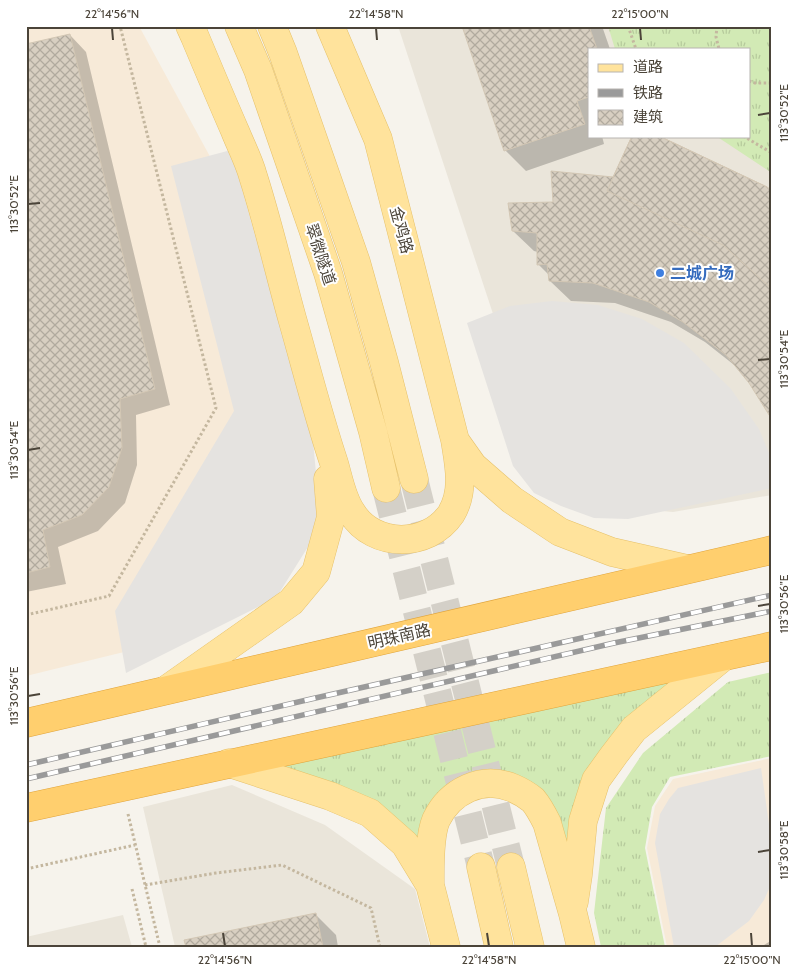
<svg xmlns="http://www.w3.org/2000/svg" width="798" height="973" font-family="Cabin,'Noto Sans SC',sans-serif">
  <defs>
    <pattern id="grass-tufts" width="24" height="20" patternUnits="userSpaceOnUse" patternTransform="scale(1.25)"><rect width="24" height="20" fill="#d2eab5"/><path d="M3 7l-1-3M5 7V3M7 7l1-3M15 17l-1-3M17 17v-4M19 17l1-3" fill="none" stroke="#b6ca9c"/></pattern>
    <pattern id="building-cross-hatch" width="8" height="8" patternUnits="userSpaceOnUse" patternTransform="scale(1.25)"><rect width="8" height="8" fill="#d8cfc1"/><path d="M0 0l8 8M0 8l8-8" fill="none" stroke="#b1aa9e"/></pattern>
  </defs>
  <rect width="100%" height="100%" fill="#f6f3ec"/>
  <path fill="#eae5da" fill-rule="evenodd" d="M 398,26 L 772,26 L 772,495 L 673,512 L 588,504 L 499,332 ZM 589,49 L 749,49 L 749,136 L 589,136 Z
    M 232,785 L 325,825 L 415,889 L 430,947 L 175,947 L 143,807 Z
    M 123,915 L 132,947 L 26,947 L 26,937 Z"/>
  <path fill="#f7ead8" d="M 26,26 L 139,26 L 226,186 L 299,485 L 177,639 L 26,676 Z
    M 772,758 L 772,947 L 667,947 L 647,848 L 655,806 L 673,779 Z"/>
  <path fill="url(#grass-tufts)" d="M 608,26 L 772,26 L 772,173 L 716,136 L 749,136 L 749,49 L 615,49 Z
    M 695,670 L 629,725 L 569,882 L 558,828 L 474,776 L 425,866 L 411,836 L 252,764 Z
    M 772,672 L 772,756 L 670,777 L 652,807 L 645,848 L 665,947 L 601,947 L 594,913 L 606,808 L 643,753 L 728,682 Z"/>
  <path fill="#e5e3e0" d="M 231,150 L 313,441 L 321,526 L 276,598 L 126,673 L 115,611 L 234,411 L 171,166 Z
    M 552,301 L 598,305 L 642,319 L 684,343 L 731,389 L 759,429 L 772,460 L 772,488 L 628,519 L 594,518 L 561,506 L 534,493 L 513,466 L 467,323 L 510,306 Z
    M 761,768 L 772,845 L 772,882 L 764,900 L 749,921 L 715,947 L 674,947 L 655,843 L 660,814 L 669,799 L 678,788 Z"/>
  <path fill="#0003" d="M 464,26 L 602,26 L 610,49 L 589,49 L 589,136 L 602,136 L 604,144 L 526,171 L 505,150 Z
    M 70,35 L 86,52 L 170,405 L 136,415 L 137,465 L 125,503 L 98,531 L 58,547 L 66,584 L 26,592 L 26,46 Z
    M 614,178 L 750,382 L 738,368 L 705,342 L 671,322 L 615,303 L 571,301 L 550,281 L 550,276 L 538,264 L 538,252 L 534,251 L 513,231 L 554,204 Z
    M 315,914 L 336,935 L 338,947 L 187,947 Z
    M 772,940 L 772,947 L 761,947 Z"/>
  <path fill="url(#building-cross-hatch)" stroke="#d3c7b4" d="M 462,26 L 589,26 L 597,49 L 589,49 L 589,97 L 577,101 L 585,124 L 504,151 Z
    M 70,34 L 155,389 L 120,399 L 122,448 L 109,487 L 82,515 L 43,530 L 50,567 L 26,573 L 26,44 Z
    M 632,136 L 659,136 L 767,187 L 772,191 L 772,417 L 771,418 L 749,383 L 726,355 L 683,322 L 649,302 L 593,283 L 549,281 L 547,264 L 537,265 L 537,233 L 512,231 L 508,203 L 553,202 L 551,171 L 613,177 Z
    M 632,136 L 659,136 L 767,187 L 772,191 L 772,289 L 723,245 L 607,191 Z
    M 316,913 L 323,947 L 186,947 L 184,940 Z"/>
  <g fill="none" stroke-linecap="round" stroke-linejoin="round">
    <path stroke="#d4d0c8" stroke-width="28" stroke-dasharray="28 14" stroke-linecap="butt" d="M 414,479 L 511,867
      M 386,488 L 481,867"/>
    <defs>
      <path id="major" d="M 190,26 L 195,37 C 208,68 221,99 235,131 C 241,146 249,161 253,176 C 268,223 279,271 292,318 C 306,367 318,415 334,463 C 339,480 342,499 352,513 C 374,548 428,548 451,514 C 465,491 459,465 455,440 L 378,139 L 330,26
        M 239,26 L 258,70 L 328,273 L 373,432 L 386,488
        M 272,26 L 283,53 L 356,262 L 384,362 L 414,479
        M 456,442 L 473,466 L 512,500 L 560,532 L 612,552 L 687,569
        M 166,690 L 291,602 L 316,572 L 331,517 L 328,479
        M 229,763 L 330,796 L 370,813 L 405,844 L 430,885 L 446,947
        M 481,867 L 499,947
        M 511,867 L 530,947
        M 430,885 C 430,867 429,837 436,820 C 450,791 482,775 513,788 C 520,791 527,795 533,800 C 539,807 543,815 547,823 L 573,914 L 581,947
        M 574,902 L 578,875 L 583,821 L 596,780 L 614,755 L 634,729 L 723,657"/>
      <path id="highway" d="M 26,723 L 772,550
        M 26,808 L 772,646"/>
    </defs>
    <use href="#major" stroke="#e6c16a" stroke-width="29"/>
    <use href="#highway" stroke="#e0a43c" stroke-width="29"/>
    <path stroke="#c4b79f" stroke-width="3" stroke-dasharray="2.5 2.5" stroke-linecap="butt" d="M 628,26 L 636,49
      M 717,26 L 716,37 L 719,49
      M 749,81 L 755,83 L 772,83
      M 743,136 L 772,153
      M 26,615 L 109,596 L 216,408 L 120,26
      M 128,814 L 160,947
      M 26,869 L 135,845
      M 145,885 L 216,873 L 282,865 L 371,908 L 380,947
      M 132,889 L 146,947"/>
    <use href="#major" stroke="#ffe39c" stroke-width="28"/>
    <use href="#highway" stroke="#ffcf6e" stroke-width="28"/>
    <defs>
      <path id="rail" d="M 26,765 L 311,699 L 772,595
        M 26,779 L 614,643 L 772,611"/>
    </defs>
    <use href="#rail" stroke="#9a9a9a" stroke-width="5.5"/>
    <use href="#rail" stroke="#fff" stroke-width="4" stroke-dasharray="11" stroke-linecap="butt"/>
  </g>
  <path fill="none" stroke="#4b4439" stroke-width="2" d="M 112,28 L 113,40M 376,28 L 377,40M 640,28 L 641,40M 758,115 L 770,113M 28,204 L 40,203M 758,360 L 770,359M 28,450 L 40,448M 758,606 L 770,604M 28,696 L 40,694M 758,852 L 770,850M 223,933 L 225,946M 487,933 L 489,946M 751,933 L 752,946"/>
  <circle fill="#3f7fe0" stroke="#fff" stroke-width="2" cx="660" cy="273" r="5"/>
  <g text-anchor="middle" stroke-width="4" stroke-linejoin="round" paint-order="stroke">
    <g font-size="16" fill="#4b4439" stroke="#fff">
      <text transform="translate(402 230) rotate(75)" y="6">金鸡路</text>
      <text transform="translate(321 254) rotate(72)" y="6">翠微隧道</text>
      <text transform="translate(399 636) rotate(-13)" y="6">明珠南路</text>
    </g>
    <g font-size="16" font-weight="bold" fill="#366cbe" stroke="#fff" text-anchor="start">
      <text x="670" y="279">二城广场</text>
    </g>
  </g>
  <rect width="798" height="973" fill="none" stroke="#ffffff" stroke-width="55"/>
  <rect x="588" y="48" width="162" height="90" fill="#ffffff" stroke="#b7b4b0"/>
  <rect x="598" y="64" width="25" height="8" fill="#ffe39c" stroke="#b7b4b0"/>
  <text x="633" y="72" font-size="15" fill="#4b4439">道路</text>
  <rect x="598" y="89" width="25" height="8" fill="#9a9a9a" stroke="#b7b4b0"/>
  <text x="633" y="98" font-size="15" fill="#4b4439">铁路</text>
  <rect x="598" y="110" width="25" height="15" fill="url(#building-cross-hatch)" stroke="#b7b4b0"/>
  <text x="633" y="122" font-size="15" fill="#4b4439">建筑</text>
  <rect x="28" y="28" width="742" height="918" fill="none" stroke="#4b4439" stroke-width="2"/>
  <g font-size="12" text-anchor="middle" fill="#4b4439">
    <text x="112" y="18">22°14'56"N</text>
    <text x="376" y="18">22°14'58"N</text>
    <text x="640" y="18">22°15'00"N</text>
    <text transform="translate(784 113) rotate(-90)" y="4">113°30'52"E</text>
    <text transform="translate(14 204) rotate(-90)" y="4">113°30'52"E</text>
    <text transform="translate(784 359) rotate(-90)" y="4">113°30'54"E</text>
    <text transform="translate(14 450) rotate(-90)" y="4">113°30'54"E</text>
    <text transform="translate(784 604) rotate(-90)" y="4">113°30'56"E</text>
    <text transform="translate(14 696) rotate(-90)" y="4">113°30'56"E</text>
    <text transform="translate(784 850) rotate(-90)" y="4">113°30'58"E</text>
    <text x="225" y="964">22°14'56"N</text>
    <text x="489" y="964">22°14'58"N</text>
    <text x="752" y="964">22°15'00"N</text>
  </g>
</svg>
